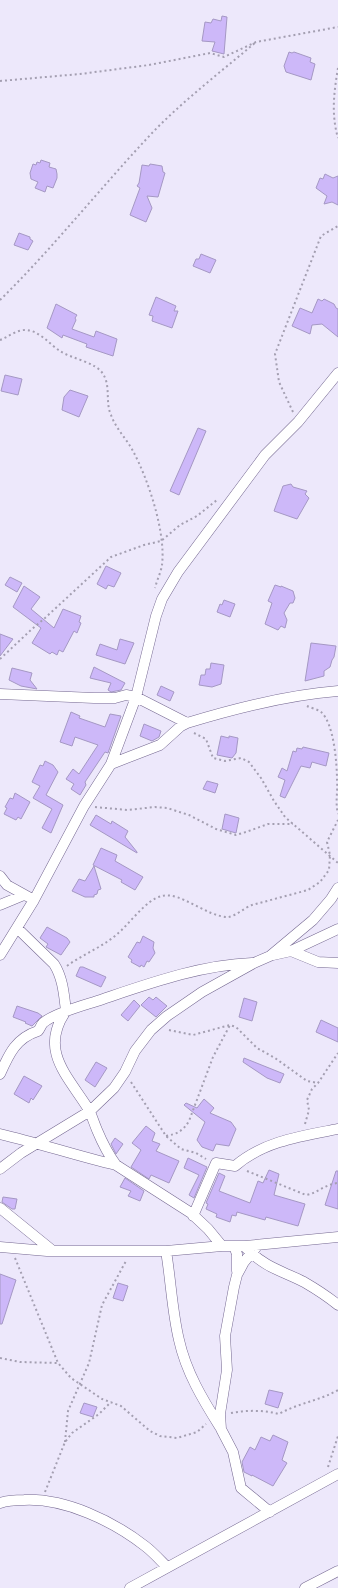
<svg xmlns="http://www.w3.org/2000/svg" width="338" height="1588" font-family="'Fira Sans',sans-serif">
  <rect width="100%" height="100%" fill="#ede8fb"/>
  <path fill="#cdb8f9" stroke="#a598c4" d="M 222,16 L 227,17 L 224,54 L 212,51 L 215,42 L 202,41 L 205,22 L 211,23 L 213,19 L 221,21 Z
    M 289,52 L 292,53 L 294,52 L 311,58 L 310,62 L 315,64 L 311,80 L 286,72 L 284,66 Z
    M 41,160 L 50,163 L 49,167 L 56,169 L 57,174 L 57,178 L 53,188 L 47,186 L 45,192 L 35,188 L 38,182 L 31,179 L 30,173 L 33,164 L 36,165 L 37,162 L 40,163 Z
    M 150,164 L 162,166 L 163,172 L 165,173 L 158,197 L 147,196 L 152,208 L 146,222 L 130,215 L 140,188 L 137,186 L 139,183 L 142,165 L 149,166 Z
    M 325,174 L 333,178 L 338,176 L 338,205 L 332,202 L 324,204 L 327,196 L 316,188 L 320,178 L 323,179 Z
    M 19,233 L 30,237 L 30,239 L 33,241 L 28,250 L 14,245 Z
    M 201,254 L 216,260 L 210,273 L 193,266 L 196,259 L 199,259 Z
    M 156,297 L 176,306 L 174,311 L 178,311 L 172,328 L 152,321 L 153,316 L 149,315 Z
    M 318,299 L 322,301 L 324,299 L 334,304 L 336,308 L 338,309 L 338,337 L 322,324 L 312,325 L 310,334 L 292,326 L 300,308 L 312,313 Z
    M 56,304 L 77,315 L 75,318 L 76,320 L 72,329 L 94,337 L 96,331 L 117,339 L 113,356 L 86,347 L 87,344 L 63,335 L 62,338 L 47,328 Z
    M 5,375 L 22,379 L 18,395 L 1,391 Z
    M 70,390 L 88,396 L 79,417 L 62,410 L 64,397 Z
    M 198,428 L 206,431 L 179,495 L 170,491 Z
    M 291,484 L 293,487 L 307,491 L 305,494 L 309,498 L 297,519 L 274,511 L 283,486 Z
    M 106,566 L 121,573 L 114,587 L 108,585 L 106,589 L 97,584 Z
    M 10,577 L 22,583 L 17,592 L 5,585 Z
    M 275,585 L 281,587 L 281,586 L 293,591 L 295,598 L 293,603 L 290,603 L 284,613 L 287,620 L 285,628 L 281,626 L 278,630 L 265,624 L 272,603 L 268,601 Z
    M 24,586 L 40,597 L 31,609 L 54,628 L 63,609 L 81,616 L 79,622 L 81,623 L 77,633 L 74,631 L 63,652 L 59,650 L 57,655 L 52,652 L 50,654 L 32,643 L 41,628 L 13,607 Z
    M 224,600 L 235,604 L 230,617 L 217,612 L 220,604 L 222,605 Z
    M 0,634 L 13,639 L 0,656 Z
    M 120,639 L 134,643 L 125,664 L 96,655 L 100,644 L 117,650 Z
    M 311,643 L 336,646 L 334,657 L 332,660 L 330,667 L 324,671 L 324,676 L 305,681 Z
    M 211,663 L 224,665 L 221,684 L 212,687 L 199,685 L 201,675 L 205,675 L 206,669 L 210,669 Z
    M 94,667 L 125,683 L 121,690 L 111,692 L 108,690 L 111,683 L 90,678 Z
    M 12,668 L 32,673 L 30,680 L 37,689 L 21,686 L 9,680 Z
    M 161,686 L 174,692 L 170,701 L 157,695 Z
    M 71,712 L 80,716 L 79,718 L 105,727 L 110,714 L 121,716 L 108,753 L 105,752 L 85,782 L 86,785 L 80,795 L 71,789 L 74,784 L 66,779 L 73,769 L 79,774 L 98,745 L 75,737 L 72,746 L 60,742 Z
    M 144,724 L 161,731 L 159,737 L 152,741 L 140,736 Z
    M 221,736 L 229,738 L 229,736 L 238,738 L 236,753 L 232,758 L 217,755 Z
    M 303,747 L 329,753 L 326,766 L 312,762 L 310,768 L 301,766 L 285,798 L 280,796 L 285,780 L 278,777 L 282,768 L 287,771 L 293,751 L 296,752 L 297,748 L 302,749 Z
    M 45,761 L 53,765 L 58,772 L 46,795 L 63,805 L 51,833 L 42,828 L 52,809 L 33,798 L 40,786 L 32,782 L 40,765 L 43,766 Z
    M 207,781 L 218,784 L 215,793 L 203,789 Z
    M 15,793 L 30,802 L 21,819 L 18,817 L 16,820 L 4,814 L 7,808 L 5,807 L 10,798 L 13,799 Z
    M 225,814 L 239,818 L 236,833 L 222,829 Z
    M 96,815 L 111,824 L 112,821 L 128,831 L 125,837 L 137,852 L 137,853 L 90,825 Z
    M 101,848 L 117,855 L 115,861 L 143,877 L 135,890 L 121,882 L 122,880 L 93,865 Z
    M 94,866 L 101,889 L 98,890 L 97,894 L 94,895 L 94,897 L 85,897 L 72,891 L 79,879 L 85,881 Z
    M 47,927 L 67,938 L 70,942 L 61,955 L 46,947 L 48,944 L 40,938 Z
    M 143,936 L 154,942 L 153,948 L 155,953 L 149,962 L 147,961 L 144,967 L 141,965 L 140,967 L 131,962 L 132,960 L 128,957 L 137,942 L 140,943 Z
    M 80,967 L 83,967 L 106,977 L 101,987 L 76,976 Z
    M 149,997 L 153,1000 L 156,997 L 167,1006 L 156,1017 L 141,1005 Z
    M 244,998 L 257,1002 L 252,1021 L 239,1017 Z
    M 134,1000 L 140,1006 L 128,1021 L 121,1015 Z
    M 17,1006 L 38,1013 L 42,1016 L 32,1026 L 25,1023 L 26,1022 L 13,1017 Z
    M 321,1020 L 338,1028 L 338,1042 L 316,1032 Z
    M 244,1058 L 284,1074 L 280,1083 L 267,1078 L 243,1062 Z
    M 96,1062 L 107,1068 L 95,1087 L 85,1080 Z
    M 24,1076 L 42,1086 L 33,1100 L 31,1098 L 29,1103 L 14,1094 Z
    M 204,1099 L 214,1108 L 210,1113 L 231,1122 L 236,1129 L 229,1146 L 216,1144 L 213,1151 L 202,1147 L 197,1140 L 205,1122 L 184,1105 L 186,1103 L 197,1108 Z
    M 146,1126 L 155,1133 L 152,1141 L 160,1144 L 156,1151 L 179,1161 L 169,1183 L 151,1175 L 149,1179 L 131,1167 L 141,1150 L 132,1143 Z
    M 115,1138 L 123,1144 L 116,1154 L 111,1144 Z
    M 188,1158 L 207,1167 L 194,1198 L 189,1195 L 199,1175 L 184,1168 Z
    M 269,1170 L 279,1174 L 274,1195 L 305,1204 L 298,1226 L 266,1217 L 265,1220 L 237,1212 L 236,1216 L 232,1215 L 230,1222 L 216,1217 L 217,1214 L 206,1209 L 208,1204 L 206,1203 L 219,1173 L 225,1176 L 219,1191 L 250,1203 L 258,1181 L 263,1183 Z
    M 336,1171 L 338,1171 L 338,1209 L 325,1205 Z
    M 125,1178 L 144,1191 L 140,1201 L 128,1196 L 131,1191 L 120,1187 Z
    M 3,1197 L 17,1199 L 15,1209 L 12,1209 L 2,1202 Z
    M 0,1274 L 16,1280 L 2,1324 L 0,1324 Z
    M 118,1283 L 128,1286 L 123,1301 L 113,1298 Z
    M 269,1390 L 283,1393 L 278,1408 L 265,1404 Z
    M 84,1403 L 97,1407 L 93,1417 L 80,1413 Z
    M 273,1435 L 288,1442 L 282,1460 L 287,1463 L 273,1486 L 252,1475 L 252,1476 L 244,1472 L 242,1462 L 250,1447 L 255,1450 L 261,1437 L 270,1441 Z"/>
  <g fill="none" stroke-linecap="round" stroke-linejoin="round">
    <defs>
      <path id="street" d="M 0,694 L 94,698 L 115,698 L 126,695 L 136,697 L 187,723
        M 111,764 L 160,745 L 181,726 L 187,723 C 236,708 287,695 338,691
        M 0,876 L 7,885 L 34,900
        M 0,905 L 24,895
        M 17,928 L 54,964 C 63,978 64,995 66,1011 C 38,1051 69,1077 89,1110 C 92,1116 94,1123 97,1130 C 102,1142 108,1154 116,1165 L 191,1213 L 208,1229 L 222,1246
        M 291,951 L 318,962 L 338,963
        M 0,955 L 34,900 L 84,806 L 111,764 L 136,697 L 156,616 L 162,599 L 178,572 L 265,455 L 298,422 L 338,373
        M 273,955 L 291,951 L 338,929
        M 0,1074 C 9,1054 16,1038 38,1031 C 40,1029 41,1025 43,1023 C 53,1014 81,1006 94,1002 C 145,985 198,965 252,963
        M 0,1134 C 39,1143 77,1156 116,1165
        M 0,1169 L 21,1153 L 90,1111 L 114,1088 L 125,1072 L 135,1051 L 151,1030 L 167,1016 L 202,992 L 254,963 L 270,956 L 313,920 L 331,899 L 338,888
        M 0,1208 L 53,1251
        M 193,1216 L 216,1163 L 235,1166 C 264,1141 302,1136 338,1129
        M 258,1245 L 244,1262 L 237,1275 L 234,1287 L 225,1336 L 227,1370 L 220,1414 L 221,1429 L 233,1452 L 241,1488 L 270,1512
        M 234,1246 L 237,1254 L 237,1271
        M 0,1247 L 47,1251 L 166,1251 L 222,1246 L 245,1246 L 338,1237
        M 246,1248 C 266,1268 280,1270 304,1282 C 316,1289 327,1296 338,1305
        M 166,1251 C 171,1281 172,1311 179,1340 C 186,1372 203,1400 220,1427
        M 0,1503 C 8,1500 16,1500 24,1500 C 65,1498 113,1521 145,1546 C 153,1552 160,1560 167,1567
        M 130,1588 L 338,1474
        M 305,1588 L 338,1571"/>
    </defs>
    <use href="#street" stroke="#746790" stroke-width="11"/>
    <path stroke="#a49fb1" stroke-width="2" stroke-dasharray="2 3" stroke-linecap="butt" d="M 338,68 C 334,92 331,114 338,138
      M 0,81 L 80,74 L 149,65 L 210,53 L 224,57 L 256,42 L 338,27
      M 0,300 C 54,247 101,187 153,132 C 185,99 222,71 256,42
      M 0,340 C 8,337 16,330 25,330 C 39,330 49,344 60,351 C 72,359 96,362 103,374 C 111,386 105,402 111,415 C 116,429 126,438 133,451 C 148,479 166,532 162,565 C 161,572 157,580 155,588
      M 293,412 L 279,382 L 275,354 L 321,236 L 338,226
      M 0,659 L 32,629 L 45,618 L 111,557 L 144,545 L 161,541 L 180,525 L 197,516 L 217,500
      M 307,706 C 311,708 317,709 321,712 C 334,723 337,764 337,780 C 338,792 335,802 338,814
      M 194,733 L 206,739 L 213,758 L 225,761 L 241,758 L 249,762 L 261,778 L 274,801 L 285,817 L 338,863
      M 95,807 L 127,810 L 155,807 L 167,808 L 189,815 L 216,829 L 236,835 L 246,832 L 268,824 L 293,824
      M 67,966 C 83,954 101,948 116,935 C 129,925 146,899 162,896 C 180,891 207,917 228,917 C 236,916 244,908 252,905 L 308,890 L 320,882 L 329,870 L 330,855 L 327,842 L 338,820
      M 169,1030 L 193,1035 L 230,1025 L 236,1027 L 257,1048 L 275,1058 L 307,1081 L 318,1083
      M 131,1082 L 166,1136 L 181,1149 L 196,1153 L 206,1159
      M 305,1124 L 309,1110 L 307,1100 L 312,1089 L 318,1083 L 338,1053
      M 166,1136 C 177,1134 183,1131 189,1121 L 213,1057 L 230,1025
      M 247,1171 L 306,1195 C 318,1193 325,1184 338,1183
      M 15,1258 L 58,1363 L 71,1378 L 102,1399 L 121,1406 L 150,1431 L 160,1436 L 177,1438 L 197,1432 L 206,1424
      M 0,1358 L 20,1362 L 58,1363
      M 231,1413 C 247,1410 264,1410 279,1414 C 298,1403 319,1401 338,1390
      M 65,1442 L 68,1411 L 89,1363 L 102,1305 L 126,1261
      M 328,1467 L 338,1436
      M 45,1492 L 65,1442 L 72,1433 L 99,1414 L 111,1402"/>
    <use href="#street" stroke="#fff" stroke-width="10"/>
  </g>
</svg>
